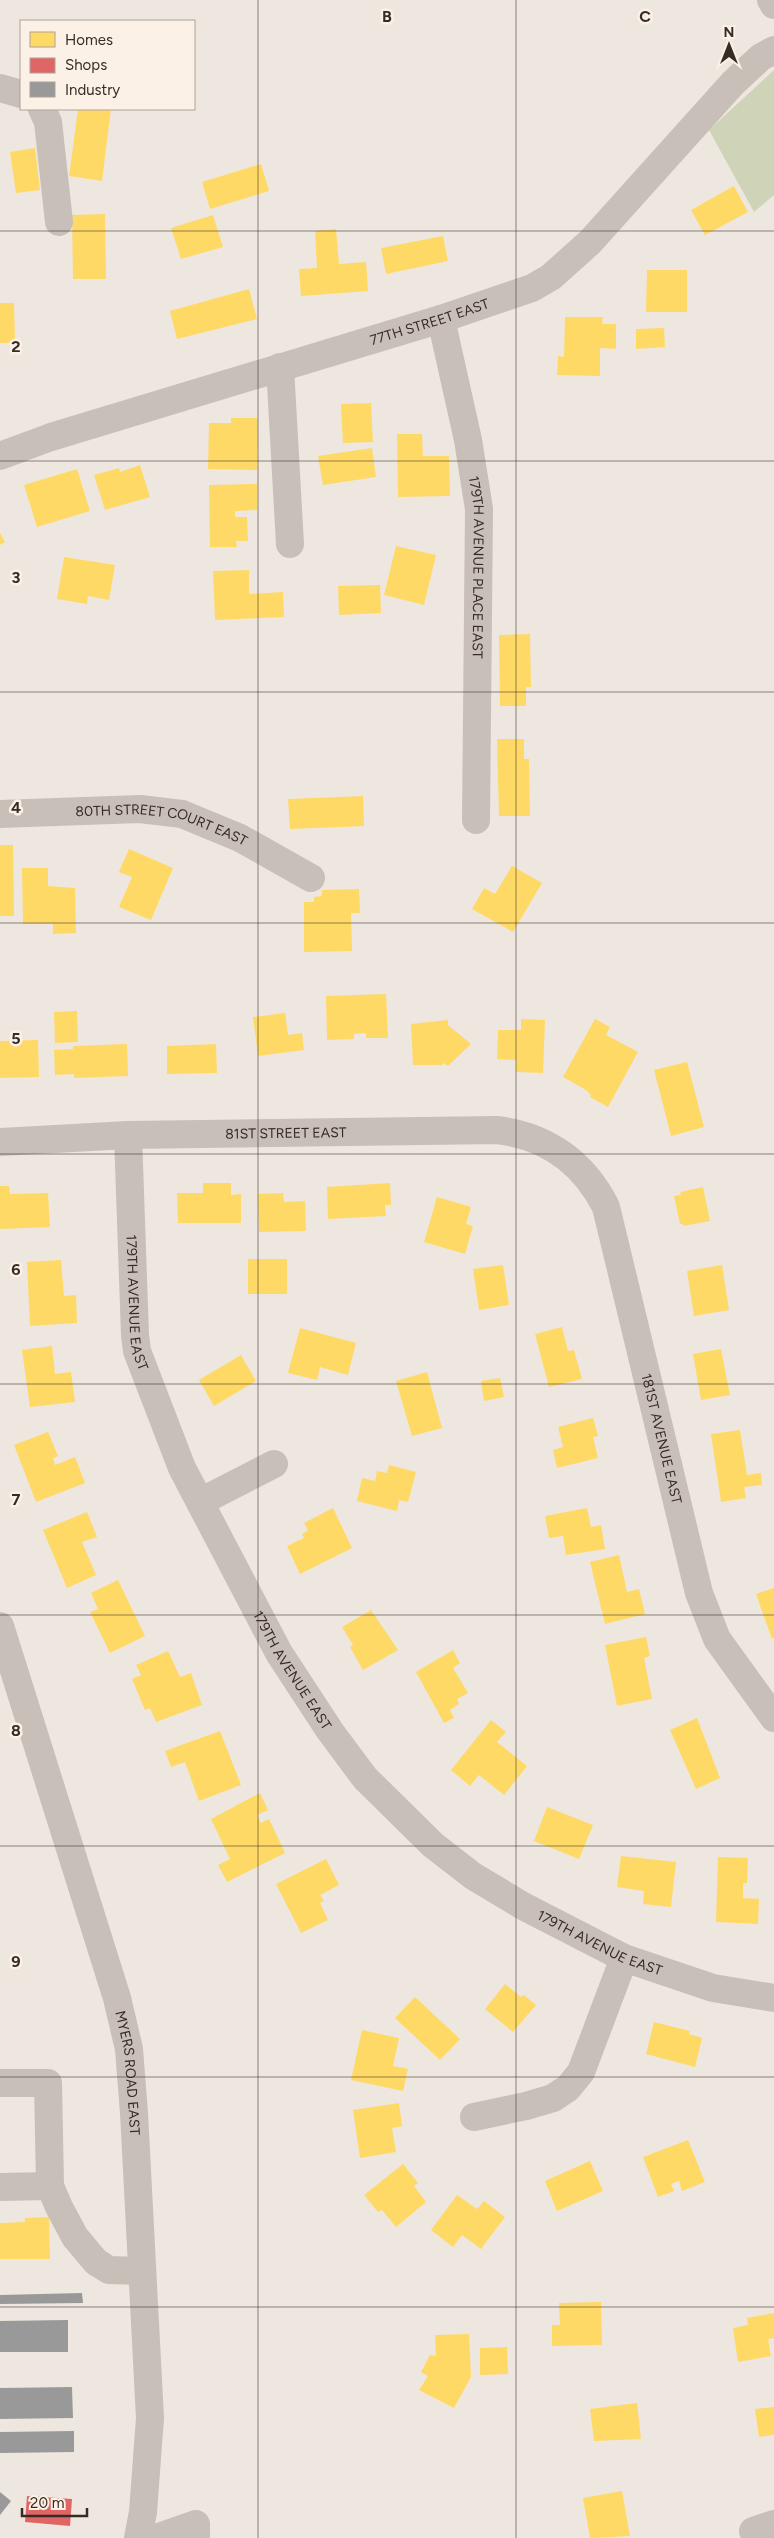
<svg xmlns="http://www.w3.org/2000/svg" width="774" height="2538" font-family="Figtree,sans-serif">
  <rect width="100%" height="100%" fill="#eee7df"/>
  <path fill="#cfd4b8" d="M 774,70 L 774,195 L 754,212 L 709,130 Z"/>
  <path fill="#ffd966" d="M 78,109 L 111,109 L 102,181 L 69,176 Z
    M 35,148 L 40,190 L 16,193 L 10,152 Z
    M 261,164 L 269,191 L 210,209 L 202,182 Z
    M 734,186 L 748,212 L 705,235 L 691,210 Z
    M 105,214 L 106,279 L 73,279 L 72,215 Z
    M 213,215 L 223,247 L 181,259 L 171,228 Z
    M 336,229 L 339,264 L 366,262 L 368,291 L 301,296 L 299,269 L 317,268 L 315,231 Z
    M 443,236 L 448,261 L 386,274 L 381,248 Z
    M 647,270 L 687,270 L 687,312 L 646,312 Z
    M 249,289 L 257,319 L 177,339 L 170,311 Z
    M 0,303 L 14,303 L 15,343 L 0,343 Z
    M 565,317 L 603,317 L 602,324 L 616,324 L 616,349 L 600,348 L 600,376 L 557,375 L 558,356 L 564,357 Z
    M 664,328 L 665,347 L 636,349 L 636,329 Z
    M 371,403 L 373,442 L 343,443 L 341,404 Z
    M 231,418 L 258,418 L 257,470 L 208,469 L 209,423 L 231,423 Z
    M 397,434 L 422,434 L 423,456 L 449,456 L 450,496 L 398,497 Z
    M 372,448 L 376,477 L 323,485 L 318,456 Z
    M 140,465 L 150,497 L 105,510 L 94,475 L 119,468 L 120,472 Z
    M 77,469 L 90,511 L 37,527 L 24,485 Z
    M 257,484 L 257,510 L 235,511 L 235,517 L 247,517 L 248,541 L 236,541 L 237,547 L 210,547 L 209,485 Z
    M 0,533 L 5,542 L 0,545 Z
    M 396,546 L 436,555 L 424,605 L 384,595 Z
    M 64,557 L 115,565 L 109,600 L 88,596 L 87,604 L 57,599 Z
    M 249,570 L 249,594 L 283,592 L 284,617 L 215,620 L 213,571 Z
    M 380,585 L 381,613 L 339,615 L 338,586 Z
    M 530,634 L 531,687 L 526,687 L 526,706 L 500,706 L 499,635 Z
    M 497,739 L 524,739 L 524,759 L 529,759 L 530,816 L 499,816 Z
    M 363,796 L 364,826 L 290,829 L 288,799 Z
    M 0,845 L 13,845 L 14,916 L 0,916 Z
    M 129,849 L 173,868 L 151,920 L 119,907 L 132,877 L 119,872 Z
    M 512,866 L 542,883 L 513,932 L 472,909 L 484,888 L 495,894 Z
    M 22,868 L 48,868 L 48,886 L 75,888 L 76,933 L 53,934 L 53,924 L 23,924 Z
    M 359,889 L 360,913 L 351,913 L 352,951 L 304,952 L 304,902 L 314,902 L 314,897 L 322,896 L 322,890 Z
    M 386,994 L 388,1038 L 366,1038 L 366,1033 L 354,1034 L 354,1039 L 327,1040 L 326,996 Z
    M 77,1011 L 78,1042 L 55,1043 L 54,1012 Z
    M 285,1013 L 288,1035 L 302,1033 L 304,1050 L 258,1056 L 253,1017 Z
    M 521,1019 L 545,1020 L 543,1073 L 516,1072 L 516,1060 L 497,1059 L 498,1030 L 521,1030 Z
    M 595,1019 L 610,1027 L 606,1035 L 638,1052 L 608,1107 L 590,1097 L 591,1095 L 586,1090 L 563,1077 Z
    M 448,1020 L 448,1025 L 471,1044 L 448,1066 L 444,1063 L 442,1065 L 413,1065 L 411,1024 Z
    M 38,1040 L 39,1077 L 0,1078 L 0,1041 Z
    M 127,1044 L 128,1076 L 74,1078 L 74,1074 L 55,1075 L 54,1050 L 73,1049 L 73,1046 Z
    M 216,1044 L 217,1073 L 167,1074 L 167,1046 Z
    M 687,1062 L 704,1127 L 671,1136 L 654,1070 Z
    M 203,1183 L 231,1183 L 231,1195 L 241,1194 L 241,1223 L 178,1223 L 177,1193 L 203,1193 Z
    M 390,1183 L 391,1205 L 385,1205 L 386,1216 L 328,1219 L 327,1187 Z
    M 0,1186 L 9,1186 L 10,1194 L 48,1193 L 50,1227 L 0,1229 Z
    M 703,1187 L 710,1221 L 683,1226 L 683,1224 L 680,1224 L 674,1196 L 681,1195 L 680,1192 Z
    M 283,1193 L 284,1202 L 305,1201 L 306,1231 L 259,1232 L 258,1194 Z
    M 437,1197 L 471,1207 L 466,1224 L 473,1226 L 465,1254 L 424,1242 Z
    M 248,1259 L 287,1259 L 287,1294 L 248,1294 Z
    M 61,1260 L 64,1296 L 76,1295 L 77,1323 L 30,1326 L 27,1262 Z
    M 503,1265 L 509,1305 L 479,1310 L 473,1269 Z
    M 722,1265 L 729,1310 L 694,1316 L 687,1271 Z
    M 562,1327 L 568,1351 L 574,1350 L 582,1379 L 549,1387 L 535,1334 Z
    M 300,1328 L 356,1343 L 348,1375 L 320,1367 L 317,1380 L 288,1373 Z
    M 52,1346 L 55,1374 L 71,1372 L 75,1402 L 30,1407 L 22,1350 Z
    M 721,1349 L 730,1395 L 701,1400 L 693,1354 Z
    M 241,1355 L 256,1381 L 214,1406 L 199,1380 Z
    M 427,1372 L 442,1428 L 412,1436 L 396,1381 Z
    M 500,1378 L 504,1397 L 484,1401 L 481,1381 Z
    M 593,1418 L 598,1436 L 593,1437 L 598,1458 L 557,1468 L 553,1450 L 563,1447 L 558,1427 Z
    M 740,1430 L 747,1475 L 761,1473 L 762,1485 L 744,1487 L 746,1498 L 721,1502 L 711,1434 Z
    M 48,1432 L 58,1456 L 53,1458 L 55,1465 L 75,1457 L 85,1483 L 36,1502 L 14,1445 Z
    M 389,1465 L 416,1472 L 408,1502 L 399,1500 L 397,1511 L 357,1501 L 362,1478 L 375,1481 L 377,1471 L 387,1473 Z
    M 333,1508 L 352,1548 L 300,1574 L 287,1546 L 304,1538 L 302,1534 L 308,1530 L 304,1523 Z
    M 587,1508 L 591,1527 L 601,1525 L 605,1549 L 566,1555 L 563,1536 L 549,1538 L 545,1516 Z
    M 87,1512 L 97,1537 L 82,1542 L 96,1575 L 67,1588 L 43,1530 Z
    M 619,1555 L 627,1592 L 639,1589 L 645,1614 L 605,1624 L 590,1562 Z
    M 118,1580 L 145,1636 L 110,1653 L 90,1612 L 98,1609 L 91,1593 Z
    M 774,1588 L 774,1638 L 772,1639 L 756,1594 Z
    M 371,1610 L 398,1650 L 363,1670 L 350,1647 L 353,1645 L 342,1627 Z
    M 646,1637 L 650,1656 L 644,1658 L 652,1699 L 617,1706 L 605,1645 Z
    M 453,1650 L 460,1663 L 453,1668 L 468,1693 L 457,1699 L 459,1704 L 450,1710 L 454,1718 L 444,1723 L 416,1672 Z
    M 168,1651 L 180,1677 L 191,1673 L 202,1705 L 156,1722 L 150,1708 L 145,1710 L 132,1679 L 141,1675 L 136,1665 Z
    M 697,1718 L 720,1778 L 696,1789 L 670,1730 Z
    M 491,1720 L 506,1732 L 497,1742 L 527,1766 L 504,1795 L 479,1775 L 470,1786 L 451,1770 Z
    M 220,1731 L 241,1785 L 199,1801 L 185,1762 L 171,1767 L 165,1751 Z
    M 260,1793 L 268,1810 L 257,1815 L 261,1823 L 269,1819 L 285,1853 L 227,1882 L 218,1865 L 230,1859 L 211,1819 Z
    M 547,1807 L 593,1825 L 579,1859 L 534,1841 Z
    M 621,1856 L 676,1862 L 671,1907 L 643,1904 L 644,1891 L 617,1887 Z
    M 718,1857 L 748,1858 L 747,1883 L 743,1883 L 743,1898 L 759,1899 L 758,1924 L 716,1922 Z
    M 326,1859 L 339,1885 L 320,1895 L 324,1901 L 320,1903 L 328,1920 L 301,1933 L 276,1884 Z
    M 505,1984 L 521,1997 L 524,1995 L 536,2005 L 513,2032 L 485,2009 Z
    M 415,1997 L 460,2039 L 440,2060 L 395,2018 Z
    M 654,2022 L 690,2031 L 689,2034 L 702,2038 L 695,2067 L 646,2054 Z
    M 362,2030 L 399,2038 L 393,2066 L 408,2069 L 403,2091 L 351,2080 Z
    M 399,2103 L 402,2126 L 392,2128 L 396,2152 L 360,2158 L 353,2110 Z
    M 688,2140 L 705,2182 L 682,2191 L 679,2181 L 671,2184 L 674,2191 L 658,2197 L 643,2157 Z
    M 590,2161 L 603,2191 L 557,2211 L 545,2181 Z
    M 403,2164 L 418,2183 L 414,2186 L 426,2202 L 396,2227 L 382,2210 L 378,2212 L 364,2195 Z
    M 457,2195 L 477,2209 L 484,2201 L 505,2217 L 481,2249 L 462,2235 L 453,2247 L 431,2230 Z
    M 49,2217 L 50,2259 L 0,2259 L 0,2223 L 25,2222 L 25,2218 Z
    M 601,2302 L 602,2345 L 552,2346 L 552,2325 L 560,2325 L 559,2303 Z
    M 774,2313 L 774,2338 L 768,2339 L 771,2356 L 738,2362 L 733,2328 L 748,2325 L 747,2318 Z
    M 469,2334 L 471,2377 L 454,2408 L 419,2390 L 428,2376 L 421,2372 L 430,2355 L 436,2356 L 435,2335 Z
    M 507,2347 L 508,2374 L 480,2375 L 480,2348 Z
    M 637,2403 L 641,2439 L 594,2441 L 590,2409 Z
    M 774,2407 L 774,2435 L 759,2437 L 755,2409 Z
    M 622,2491 L 630,2536 L 590,2538 L 583,2498 Z"/>
  <path fill="#e06666" d="M 27,2496 L 72,2499 L 70,2526 L 25,2522 Z"/>
  <path fill="#999" d="M 82,2293 L 83,2303 L 0,2304 L 0,2295 Z
    M 68,2320 L 68,2352 L 0,2352 L 0,2321 Z
    M 72,2387 L 73,2418 L 0,2419 L 0,2388 Z
    M 74,2431 L 74,2452 L 0,2453 L 0,2432 Z
    M 0,2492 L 11,2501 L 0,2515 Z"/>
  <g fill="none" stroke-linecap="round" stroke-linejoin="round">
    <g stroke="#c7bfb8" stroke-width="28">
      <path d="M 771,0 L 774,5"/>
      <path d="M 0,88 L 21,94"/>
      <path d="M 42,109 L 48,122 L 59,222"/>
      <path id="s1" d="M 441,319 L 468,440 L 479,509 L 476,820"/>
      <path d="M 280,367 L 290,544"/>
      <path id="s2" d="M 0,456 L 51,437 L 441,319 L 532,288 L 551,277 L 590,242 L 733,83 L 761,57 L 774,50"/>
      <path id="s3" d="M 0,814 L 140,809 L 182,814 L 240,838 L 311,878"/>
      <path id="s4" d="M 128,1135 L 135,1335 L 137,1351 L 182,1468 L 279,1653 L 330,1731 L 365,1778 L 433,1845 L 473,1876 L 523,1906 L 624,1958 L 713,1988 L 774,1998"/>
      <path id="s5" d="M 0,1142 L 128,1135 L 497,1130 C 547,1136 584,1163 606,1207 L 699,1593 L 717,1639 L 774,1718"/>
      <path d="M 200,1502 L 274,1464"/>
      <path id="s6" d="M 0,1626 L 117,1998 L 129,2049 L 134,2113 L 150,2418 L 143,2512 L 138,2538"/>
      <path d="M 0,2083 L 48,2083 L 50,2186 L 59,2207 L 75,2237 L 96,2262 L 109,2270 L 142,2271"/>
      <path d="M 474,2117 L 526,2106 L 553,2098 L 568,2088 L 581,2072 L 624,1958"/>
      <path d="M 0,2187 L 50,2186"/>
      <path d="M 753,2531 L 774,2524"/>
      <path d="M 156,2538 L 196,2524 L 196,2538"/>
    </g>
  </g>
  <path fill="none" stroke="#372b26" stroke-width="1" stroke-opacity="0.55" d="M 258,0 L 258,2538M 516,0 L 516,2538M 0,231 L 774,231M 0,461 L 774,461M 0,692 L 774,692M 0,923 L 774,923M 0,1154 L 774,1154M 0,1384 L 774,1384M 0,1615 L 774,1615M 0,1846 L 774,1846M 0,2077 L 774,2077M 0,2307 L 774,2307"/>
  <g text-anchor="middle" stroke-width="5" stroke-linejoin="round" paint-order="stroke">
    <g font-size="14" fill="#372b26" stroke="#fbf1e6">
      <text dy="5" stroke="none"><textPath href="#s2" startOffset="450">77TH STREET EAST</textPath></text>
      <text dy="5" stroke="none"><textPath href="#s1" startOffset="252">179TH AVENUE PLACE EAST</textPath></text>
      <text dy="5" stroke="none"><textPath href="#s3" startOffset="164">80TH STREET COURT EAST</textPath></text>
      <text dy="5" stroke="none"><textPath href="#s5" startOffset="286">81ST STREET EAST</textPath></text>
      <text dy="5" stroke="none"><textPath href="#s4" startOffset="168">179TH AVENUE EAST</textPath></text>
      <text dy="5" stroke="none"><textPath href="#s5" startOffset="875">181ST AVENUE EAST</textPath></text>
      <text dy="5" stroke="none"><textPath href="#s4" startOffset="572">179TH AVENUE EAST</textPath></text>
      <text dy="5" stroke="none"><textPath href="#s4" startOffset="992">179TH AVENUE EAST</textPath></text>
      <text dy="5" stroke="none"><textPath href="#s6" startOffset="466">MYERS ROAD EAST</textPath></text>
    </g>
  </g>
  <g font-size="16" text-anchor="middle" font-weight="bold" fill="#372b26" stroke="#fbf1e6" stroke-width="5" stroke-linejoin="round" paint-order="stroke">
    <text x="387" y="22">B</text>
    <text x="645" y="22">C</text>
    <text x="16" y="352">2</text>
    <text x="16" y="583">3</text>
    <text x="16" y="813">4</text>
    <text x="16" y="1044">5</text>
    <text x="16" y="1275">6</text>
    <text x="16" y="1505">7</text>
    <text x="16" y="1736">8</text>
    <text x="16" y="1967">9</text>
  </g>
  <rect x="20" y="20" width="175" height="90" fill="#fbf1e6" stroke="#ada299"/>
  <rect x="30" y="32" width="25" height="15" fill="#ffd966" stroke="#ada299"/>
  <text x="65" y="45" font-size="15" fill="#372b26">Homes</text>
  <rect x="30" y="58" width="25" height="15" fill="#e06666" stroke="#ada299"/>
  <text x="65" y="70" font-size="15" fill="#372b26">Shops</text>
  <rect x="30" y="82" width="25" height="15" fill="#999999" stroke="#ada299"/>
  <text x="65" y="95" font-size="15" fill="#372b26">Industry</text>
  <g transform="translate(729 45)" stroke="#fbf1e6" stroke-width="4" paint-order="stroke">
  <path d="M0-4L9 19L0 12L-9 19Z" fill="#372b26"/>
  <text y="-8" font-size="14" font-weight="bold" text-anchor="middle" fill="#372b26">N</text>
  </g>
  <path d="M22 2508v8h65v-8" fill="none" stroke="#372b26" stroke-width="2.5"/>
  <text x="30" y="2508" font-size="15" fill="#372b26" stroke="#fbf1e6" stroke-width="4" paint-order="stroke">20 m</text>
</svg>
